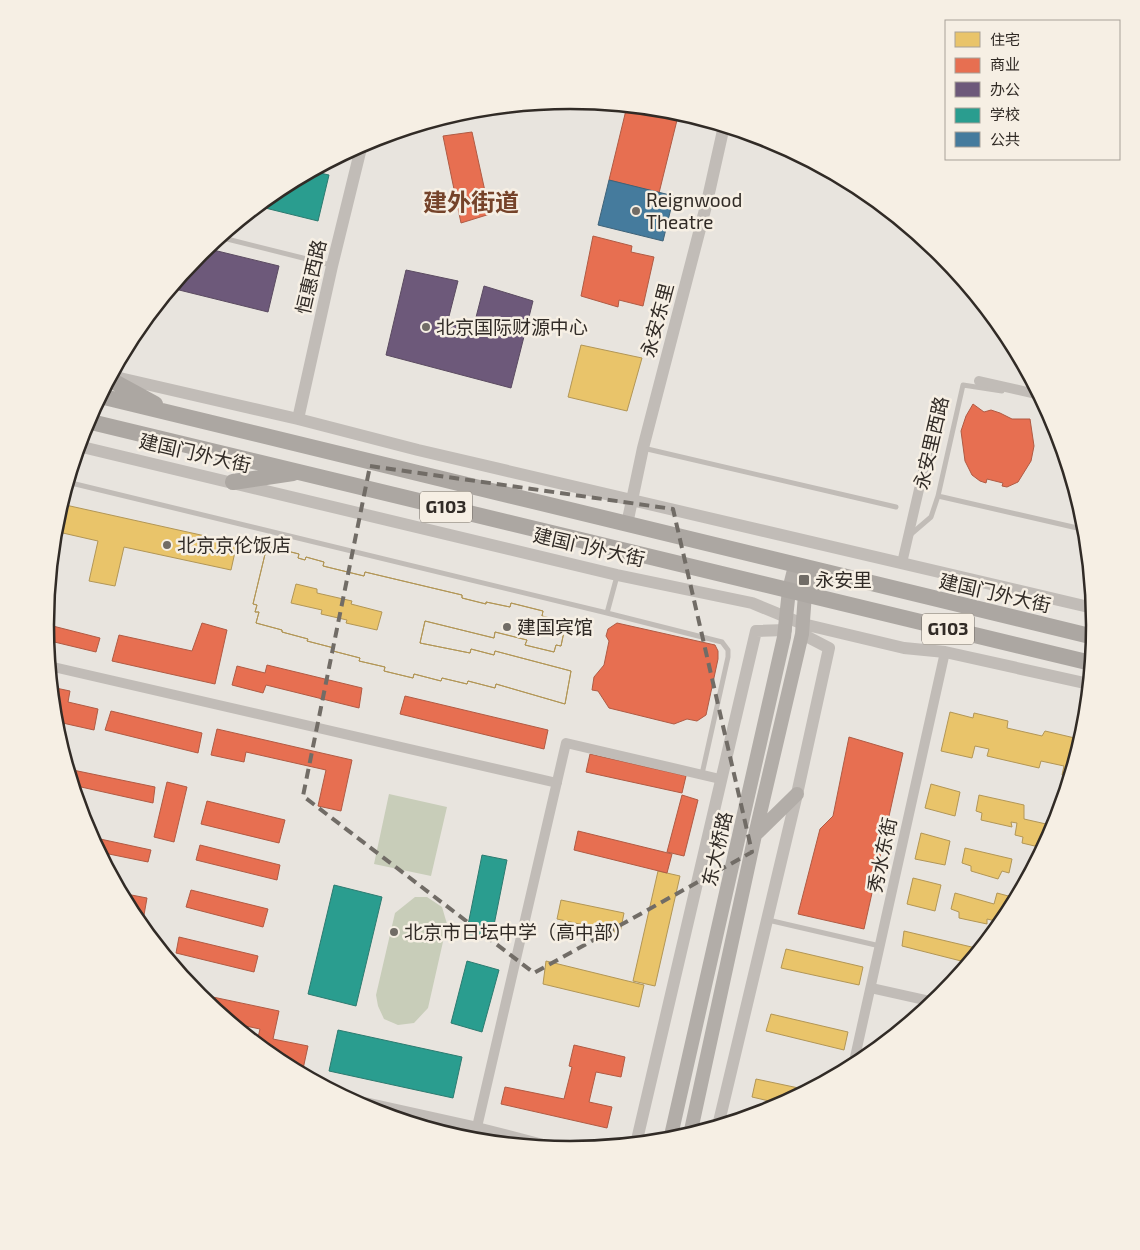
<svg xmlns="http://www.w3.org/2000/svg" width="1140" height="1250" font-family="'Exo 2','Noto Sans SC',sans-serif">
  <rect width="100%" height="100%" fill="#e8e4de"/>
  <path fill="#c8cdb9" d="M 389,794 L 447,807 L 431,876 L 374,864 Z
    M 415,897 L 427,897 L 442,907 L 447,924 L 428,1008 L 414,1023 L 398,1025 L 384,1019 L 378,1006 L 376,995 L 395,913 Z"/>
  <path fill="#e9c46a" stroke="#b29656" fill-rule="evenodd" d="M 581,345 L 642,358 L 627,411 L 568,397 Z
    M 61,504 L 237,543 L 231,570 L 124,547 L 115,586 L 89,581 L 98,541 L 54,531 Z
    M 267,546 L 299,554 L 298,558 L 305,560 L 306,557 L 324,562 L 323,566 L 364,576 L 365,572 L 462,595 L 462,598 L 486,604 L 486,602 L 510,607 L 511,603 L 543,611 L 542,616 L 566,622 L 561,646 L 556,645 L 554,652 L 525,645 L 527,640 L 495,632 L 494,638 L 425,621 L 420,643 L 470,653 L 471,649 L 494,655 L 495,651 L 571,671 L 565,704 L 496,684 L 495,688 L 468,681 L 467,684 L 442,678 L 441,681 L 414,674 L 413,678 L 384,671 L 385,667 L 359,661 L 360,658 L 333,651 L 334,648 L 307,641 L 308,639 L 282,632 L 282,630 L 256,623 L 259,612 L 255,612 L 257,605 L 253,604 ZM 296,584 L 317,589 L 317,593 L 352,601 L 351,604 L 382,612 L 377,630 L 346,623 L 347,620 L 321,614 L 322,610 L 291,603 Z
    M 267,546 L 299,554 L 298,558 L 305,560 L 306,557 L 324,562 L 323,566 L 364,576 L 365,572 L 462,595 L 462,598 L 486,604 L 486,602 L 510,607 L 511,603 L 543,611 L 542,616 L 566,622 L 561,646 L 556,645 L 554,652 L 525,645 L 527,640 L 495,632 L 494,638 L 425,621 L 420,643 L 470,653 L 471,649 L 494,655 L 495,651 L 571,671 L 565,704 L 496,684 L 495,688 L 468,681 L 467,684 L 442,678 L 441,681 L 414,674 L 413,678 L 384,671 L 385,667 L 359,661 L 360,658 L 333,651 L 334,648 L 307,641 L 308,639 L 282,632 L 282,630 L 256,623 L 259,612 L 255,612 L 257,605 L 253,604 Z
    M 950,712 L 973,718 L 974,713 L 1008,721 L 1007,728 L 1042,736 L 1045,731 L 1079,739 L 1081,739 L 1070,777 L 1062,775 L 1064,766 L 1041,761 L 1039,768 L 987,756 L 989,749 L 975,746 L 972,758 L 941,751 Z
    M 931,784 L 960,792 L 955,816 L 925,808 Z
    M 979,795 L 1024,805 L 1024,819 L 1055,826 L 1043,848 L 1022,843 L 1023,837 L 1015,835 L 1017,823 L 1011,822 L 1012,827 L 981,820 L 982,813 L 976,811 Z
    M 921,833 L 950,841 L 945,865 L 915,859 Z
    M 965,848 L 1012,859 L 1009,873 L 1002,871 L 998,879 L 971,871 L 971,866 L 962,863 Z
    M 658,871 L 680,876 L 655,986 L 633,981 Z
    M 913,878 L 941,885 L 935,911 L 907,904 Z
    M 955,893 L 994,904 L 997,893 L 1016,898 L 1006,918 L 1000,916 L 996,921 L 987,919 L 987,924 L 959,918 L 959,912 L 951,909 Z
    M 561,900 L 624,913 L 620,933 L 557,919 Z
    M 904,931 L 980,949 L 969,963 L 902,946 Z
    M 786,949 L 863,967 L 859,985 L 781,968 Z
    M 546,961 L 644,985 L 639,1007 L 543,984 Z
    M 771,1014 L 848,1032 L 844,1050 L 766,1031 Z
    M 756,1079 L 808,1090 L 782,1104 L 752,1097 Z"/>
  <path fill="#e76f51" stroke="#b05b44" d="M 545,103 L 516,112 L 514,106 Z
    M 627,106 L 679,112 L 659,193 L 609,180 Z
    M 472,132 L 490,214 L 461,223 L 443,136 Z
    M 593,236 L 632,246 L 631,252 L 654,257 L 643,306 L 619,300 L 618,307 L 581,296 Z
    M 973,404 L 984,412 L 991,410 L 1000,413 L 1012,419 L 1030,419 L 1034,446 L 1031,461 L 1018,482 L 1007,487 L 1002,486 L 1003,483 L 987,479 L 986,483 L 980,481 L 972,475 L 965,461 L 961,431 L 966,416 Z
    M 202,623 L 227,630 L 215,684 L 112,661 L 119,635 L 192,651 Z
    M 617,623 L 715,645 L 718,651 L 718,659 L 706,715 L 697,721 L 687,719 L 674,724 L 609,708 L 598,691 L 592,690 L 594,677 L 604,665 L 609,641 L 606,636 L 608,629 Z
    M 45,624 L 100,638 L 96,652 L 46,640 Z
    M 267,665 L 362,688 L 359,708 L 266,685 L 263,693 L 232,685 L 237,666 L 265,673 Z
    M 51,687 L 70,691 L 68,702 L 98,709 L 94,730 L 58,722 L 61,714 L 54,712 Z
    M 405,696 L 548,730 L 544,749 L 400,714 Z
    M 111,711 L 202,733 L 198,753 L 105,730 Z
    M 217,729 L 352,760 L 341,811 L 318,806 L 326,770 L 246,752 L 244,762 L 211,755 Z
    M 849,737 L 903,753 L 864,929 L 798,914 L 820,829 L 833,816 Z
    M 590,754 L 686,776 L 682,793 L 586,772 Z
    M 68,769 L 155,787 L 153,803 L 72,785 Z
    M 167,782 L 187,787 L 174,842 L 154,837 Z
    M 682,795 L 698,800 L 684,856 L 667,852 Z
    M 207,801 L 285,820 L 279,843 L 201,824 Z
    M 578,831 L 672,854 L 667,873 L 574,850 Z
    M 91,837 L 151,850 L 148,862 L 99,852 Z
    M 200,845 L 280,865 L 277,880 L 196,860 Z
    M 191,890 L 268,909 L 263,927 L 186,907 Z
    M 121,893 L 147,898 L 144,915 L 131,912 Z
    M 179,937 L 258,956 L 254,972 L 176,953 Z
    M 208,996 L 279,1011 L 273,1039 L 308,1046 L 303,1069 L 285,1065 L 278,1061 L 269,1054 L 271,1045 L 257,1042 L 260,1029 L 231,1023 L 207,1003 Z
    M 574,1045 L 625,1057 L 621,1077 L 596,1072 L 589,1102 L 612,1107 L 607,1128 L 501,1104 L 505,1087 L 564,1099 L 572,1067 L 569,1066 Z
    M 394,1118 L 437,1128 L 437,1131 Z"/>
  <path fill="#6d597a" stroke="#5b4b61" d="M 205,248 L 279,266 L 268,312 L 171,288 L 199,254 Z
    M 406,270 L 458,281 L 447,324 L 473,329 L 484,286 L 533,301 L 511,388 L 386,355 Z"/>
  <path fill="#2a9d8f" stroke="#2c7b70" d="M 311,171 L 329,175 L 318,221 L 257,206 L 279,188 Z
    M 482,855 L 507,860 L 491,940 L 466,935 Z
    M 334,885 L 382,897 L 356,1006 L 308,994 Z
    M 467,961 L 499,970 L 482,1032 L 451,1023 Z
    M 338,1030 L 462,1057 L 453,1098 L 329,1071 Z"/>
  <path fill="#457b9d" stroke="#3f6379" d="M 609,180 L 674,196 L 663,241 L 598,225 Z"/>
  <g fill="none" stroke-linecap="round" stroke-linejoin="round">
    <path stroke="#c1bcb7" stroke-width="5" d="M 219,237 L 331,265
      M 643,448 L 896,507
      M 67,482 L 607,613 L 617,576
      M 938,496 L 1086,530
      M 910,535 L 931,517 L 938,496 L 963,385 L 1002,391
      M 607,613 L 722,642 L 728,650 L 728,657 L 702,774
      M 768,920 L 880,946"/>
    <path stroke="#c1bcb7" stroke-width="10" d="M 979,381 L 1040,395
      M 902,563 L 939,403
      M 49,666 L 557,783
      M 871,988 L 934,1002
      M 853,1066 L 945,652
      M 346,1098 L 477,1127
      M 566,1150 L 477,1127 L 566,743 L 720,779"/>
    <path stroke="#c1bcb7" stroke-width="12" d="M 111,376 L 298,419 L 418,450 L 1093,608
      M 298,419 L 332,266 L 362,144
      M 78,446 L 617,575 L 752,603 L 803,624 L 904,648 L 945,652 L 1089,684
      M 627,524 L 643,448 L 707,202 L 724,126
      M 718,1126 L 797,794 L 829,648 L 802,634
      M 636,1144 L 756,631 L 786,630"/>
    <path stroke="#b2ada8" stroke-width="14" d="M 755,835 L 797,794
      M 690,1135 L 755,835 L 802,634 L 805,594 L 811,570
      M 670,1140 L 784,637 L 789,590 L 795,566"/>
    <path stroke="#aca7a2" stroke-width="16" d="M 109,379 L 155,404
      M 100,396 L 1094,637
      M 87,421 L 1091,663
      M 233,482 L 293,473"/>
  </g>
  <path fill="none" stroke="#716c66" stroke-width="4" stroke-dasharray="10 6" stroke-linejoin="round" d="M 370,466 L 673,509 L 752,852 L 534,973 L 303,796 Z"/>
  <g fill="#716c66" stroke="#f6efe4" stroke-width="2">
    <circle cx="636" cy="211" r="5"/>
    <circle cx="426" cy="327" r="5"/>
    <circle cx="167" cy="545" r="5"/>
    <rect x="798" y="574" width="12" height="12" rx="2.5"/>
    <circle cx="507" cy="627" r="5"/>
    <circle cx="394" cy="932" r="5"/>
  </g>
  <g text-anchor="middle" stroke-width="5" stroke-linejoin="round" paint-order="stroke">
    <g fill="#f6efe4" stroke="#6c665f" stroke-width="1">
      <rect x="420" y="491.5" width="52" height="31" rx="4"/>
      <rect x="922" y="613.5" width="52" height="31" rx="4"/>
    </g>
    <g font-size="18" font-weight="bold" fill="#312b26">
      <text x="446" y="513">G103</text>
      <text x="948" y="635">G103</text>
    </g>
    <g font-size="19" fill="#312b26" stroke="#f6efe4" text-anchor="start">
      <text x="646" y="207">Reignwood<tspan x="646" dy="22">Theatre</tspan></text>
      <text x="436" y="334">北京国际财源中心</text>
      <text x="177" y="552">北京京伦饭店</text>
      <text x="815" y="587">永安里</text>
      <text x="517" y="634">建国宾馆</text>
      <text x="404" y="939">北京市日坛中学（高中部）</text>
    </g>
    <g font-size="19" fill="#312b26" stroke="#f6efe4">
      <text transform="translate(311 277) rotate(-77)" y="7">恒惠西路</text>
      <text transform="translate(657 320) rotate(-75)" y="7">永安东里</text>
      <text transform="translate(931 443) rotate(-77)" y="7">永安里西路</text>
      <text transform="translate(195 453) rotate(13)" y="7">建国门外大街</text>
      <text transform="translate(589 547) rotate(13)" y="7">建国门外大街</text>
      <text transform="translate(995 593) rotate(13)" y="7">建国门外大街</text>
      <text transform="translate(717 849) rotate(-77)" y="7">东大桥路</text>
      <text transform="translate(882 855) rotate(-78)" y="7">秀水东街</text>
    </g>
    <g font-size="24" font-weight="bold" fill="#75432a" stroke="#f6efe4">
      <text x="471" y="211">建外街道</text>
    </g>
  </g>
  <path d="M0 0H1140V1250H0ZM54 625a516 516 0 1 1 1032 0a516 516 0 1 1-1032 0Z" fill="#f6efe4" fill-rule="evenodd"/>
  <path fill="none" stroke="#312b26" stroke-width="2.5" d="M54 625a516 516 0 1 1 1032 0a516 516 0 1 1-1032 0Z"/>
  <rect x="945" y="20" width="175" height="140" fill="#f6efe4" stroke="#a7a198"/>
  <rect x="955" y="32" width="25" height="15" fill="#e9c46a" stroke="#a7a198"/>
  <text x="990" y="45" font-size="15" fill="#312b26">住宅</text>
  <rect x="955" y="58" width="25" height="15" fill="#e76f51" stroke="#a7a198"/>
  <text x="990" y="70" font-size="15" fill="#312b26">商业</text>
  <rect x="955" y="82" width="25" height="15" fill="#6d597a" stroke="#a7a198"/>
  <text x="990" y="95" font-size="15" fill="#312b26">办公</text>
  <rect x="955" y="108" width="25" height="15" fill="#2a9d8f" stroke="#a7a198"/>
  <text x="990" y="120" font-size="15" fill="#312b26">学校</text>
  <rect x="955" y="132" width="25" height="15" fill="#457b9d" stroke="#a7a198"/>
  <text x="990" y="145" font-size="15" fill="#312b26">公共</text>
</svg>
